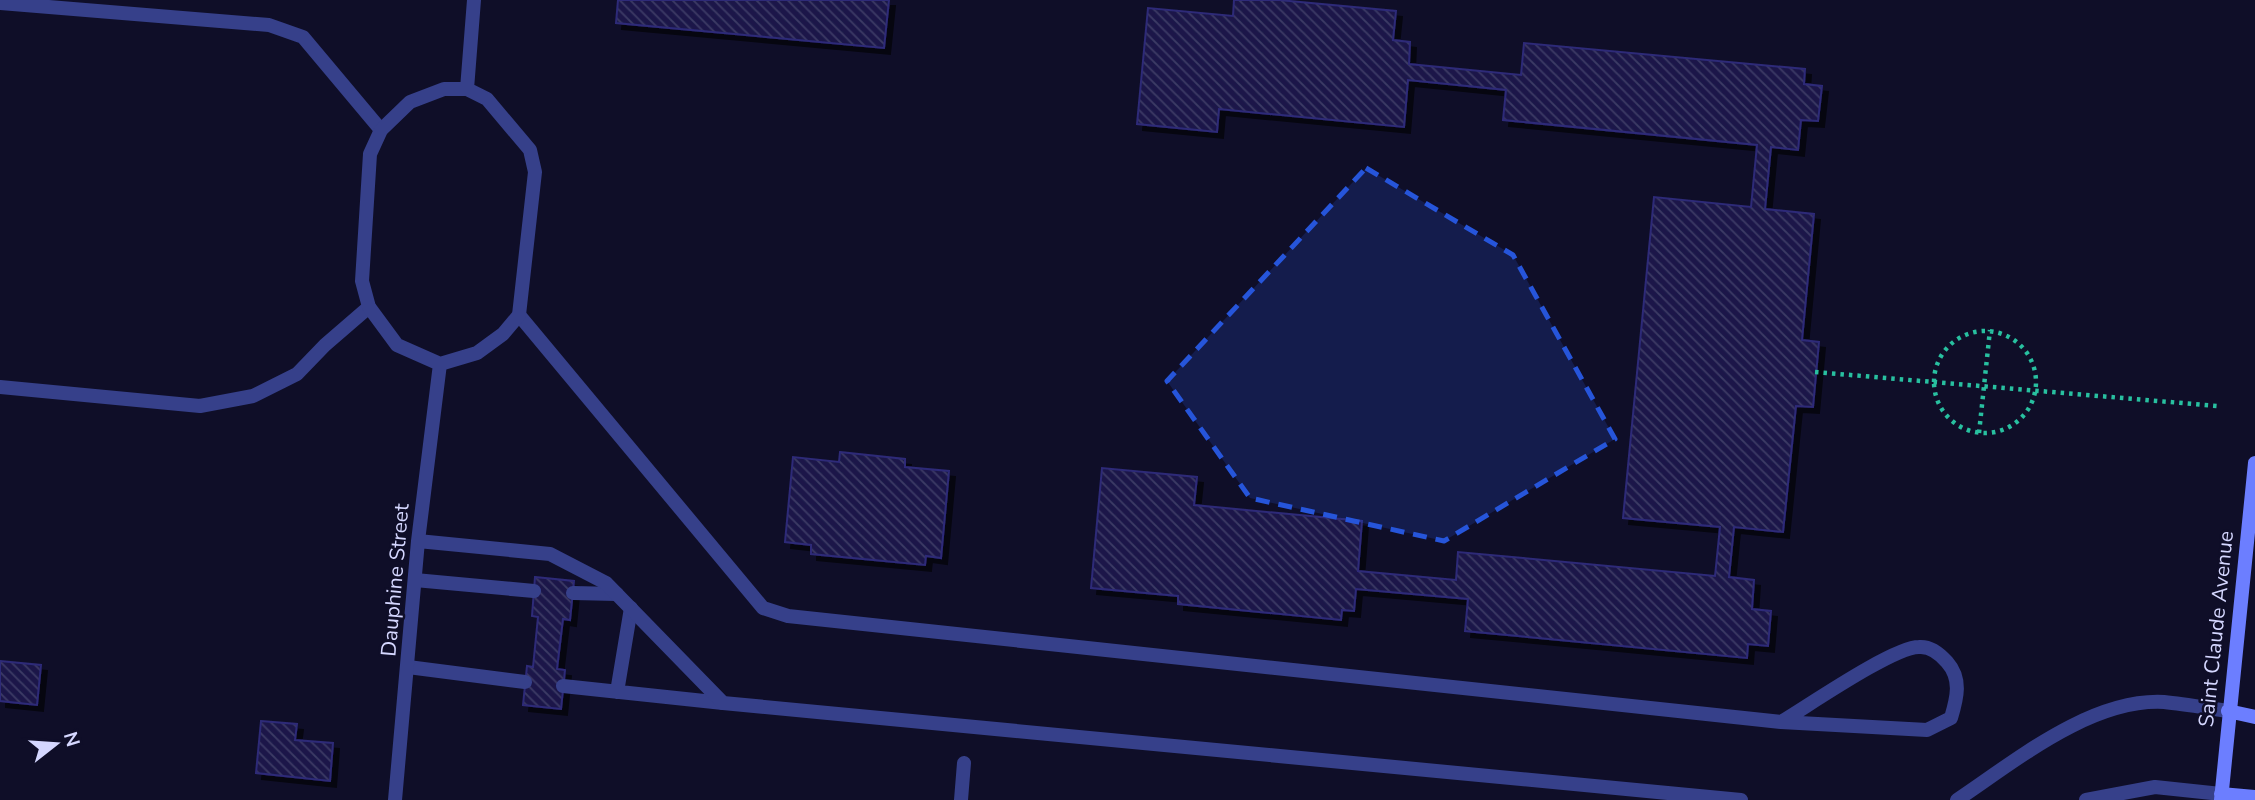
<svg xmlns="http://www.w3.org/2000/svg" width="2255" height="800" font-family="'Nunito Sans',sans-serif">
  <defs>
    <pattern id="building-back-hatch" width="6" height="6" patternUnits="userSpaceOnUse" patternTransform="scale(1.75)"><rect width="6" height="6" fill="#1c194a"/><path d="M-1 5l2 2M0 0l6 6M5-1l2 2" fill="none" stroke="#3c3a65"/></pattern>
    <filter id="shadow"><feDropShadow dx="6" dy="6" stdDeviation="0" flood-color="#0009"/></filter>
  </defs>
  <rect width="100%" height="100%" fill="#0f0e28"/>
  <path fill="url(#building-back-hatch)" stroke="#2d2a78" stroke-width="2" filter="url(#shadow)" d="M 618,0 L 889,0 L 884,48 L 616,23 Z
    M 1234,0 L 1279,0 L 1396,11 L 1393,40 L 1410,42 L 1409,64 L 1521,75 L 1524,43 L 1805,69 L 1804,84 L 1822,86 L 1818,121 L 1801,120 L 1798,150 L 1771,147 L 1765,209 L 1814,214 L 1802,340 L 1819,342 L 1813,407 L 1796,406 L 1783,532 L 1734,527 L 1729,577 L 1754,580 L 1752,609 L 1771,611 L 1768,646 L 1748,644 L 1747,658 L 1465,631 L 1468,599 L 1356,589 L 1354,611 L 1342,610 L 1341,620 L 1178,604 L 1178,596 L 1091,588 L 1102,468 L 1197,477 L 1194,505 L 1362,521 L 1358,571 L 1456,580 L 1458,552 L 1715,576 L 1720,527 L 1623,518 L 1654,197 L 1751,207 L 1757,145 L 1503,120 L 1506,90 L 1408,80 L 1404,127 L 1219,109 L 1217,132 L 1137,124 L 1148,8 L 1233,16 Z
    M 840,452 L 905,459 L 905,467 L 949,471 L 941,558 L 926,556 L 925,565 L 811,554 L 811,545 L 785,542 L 793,457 L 839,462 Z
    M 535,577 L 574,581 L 570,620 L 563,619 L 557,669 L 565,670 L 561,709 L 523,705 L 527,666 L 533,667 L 538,617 L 532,616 Z
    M 0,661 L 41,665 L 37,705 L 0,701 Z
    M 261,721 L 297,724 L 295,740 L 333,743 L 330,781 L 256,773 Z"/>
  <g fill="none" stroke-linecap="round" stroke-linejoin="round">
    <path stroke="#28c0a0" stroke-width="4.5" stroke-dasharray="3.5 5" stroke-linecap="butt" d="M1934 382a51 51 0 1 1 102 0a51 51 0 1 1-102 0Z
      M 1815,372 L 2217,406
      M 1979,433 L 1990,330"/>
    <path stroke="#36408a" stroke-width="14" d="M 0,3 L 269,25 L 303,37 L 381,130
      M 519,315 L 763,608 L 788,616 L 1781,722 L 1927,730 L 1951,718 C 1957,698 1962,679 1947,662 C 1940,654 1931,646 1919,647 C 1893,647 1808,706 1781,722
      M 0,387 L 200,406 L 253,396 L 297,374 L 325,345 L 369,307
      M 415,580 L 534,591
      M 573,593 L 617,594
      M 408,667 L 525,682
      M 563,686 L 723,703
      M 617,692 L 631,608"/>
    <path stroke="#36408a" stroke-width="14" d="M 444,89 L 467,89 L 487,99 L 530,150 L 535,172 L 519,315 L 503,334 L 477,353 L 440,364 L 397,345 L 369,307 L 362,281 L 370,154 L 381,130 L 410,102 Z
      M 467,89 L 474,0
      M 418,541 L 550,554 L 606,583 L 723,703 L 1741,800
      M 395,800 L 418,541 L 440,364
      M 961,800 L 964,763
      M 1957,800 C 2014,762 2091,698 2164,702 C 2185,704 2207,708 2228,711
      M 2086,800 L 2155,787 L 2221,794"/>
    <path stroke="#6c7eff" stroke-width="14" d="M 2228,711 L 2255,717
      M 2221,794 L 2255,797
      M 2221,800 L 2255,463"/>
  </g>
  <path fill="#2655da" fill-opacity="0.2" stroke="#2655da" stroke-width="5" stroke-dasharray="14 9" stroke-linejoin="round" d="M 1366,168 L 1513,255 L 1615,439 L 1444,541 L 1250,498 L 1167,381 Z"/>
  <g text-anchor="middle" stroke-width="5" stroke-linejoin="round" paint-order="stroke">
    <g font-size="21" fill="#d5d7ff" stroke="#0f0e28">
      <text transform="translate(395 580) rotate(-85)" y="7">Dauphine Street</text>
      <text transform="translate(2216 629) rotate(-84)" y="7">Saint Claude Avenue</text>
    </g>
  </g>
  <g transform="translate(56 744) rotate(73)" stroke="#0f0e28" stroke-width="5" paint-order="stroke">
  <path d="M0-5L12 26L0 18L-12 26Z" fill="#d5d7ff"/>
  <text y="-10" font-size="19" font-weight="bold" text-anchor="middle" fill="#d5d7ff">N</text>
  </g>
</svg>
